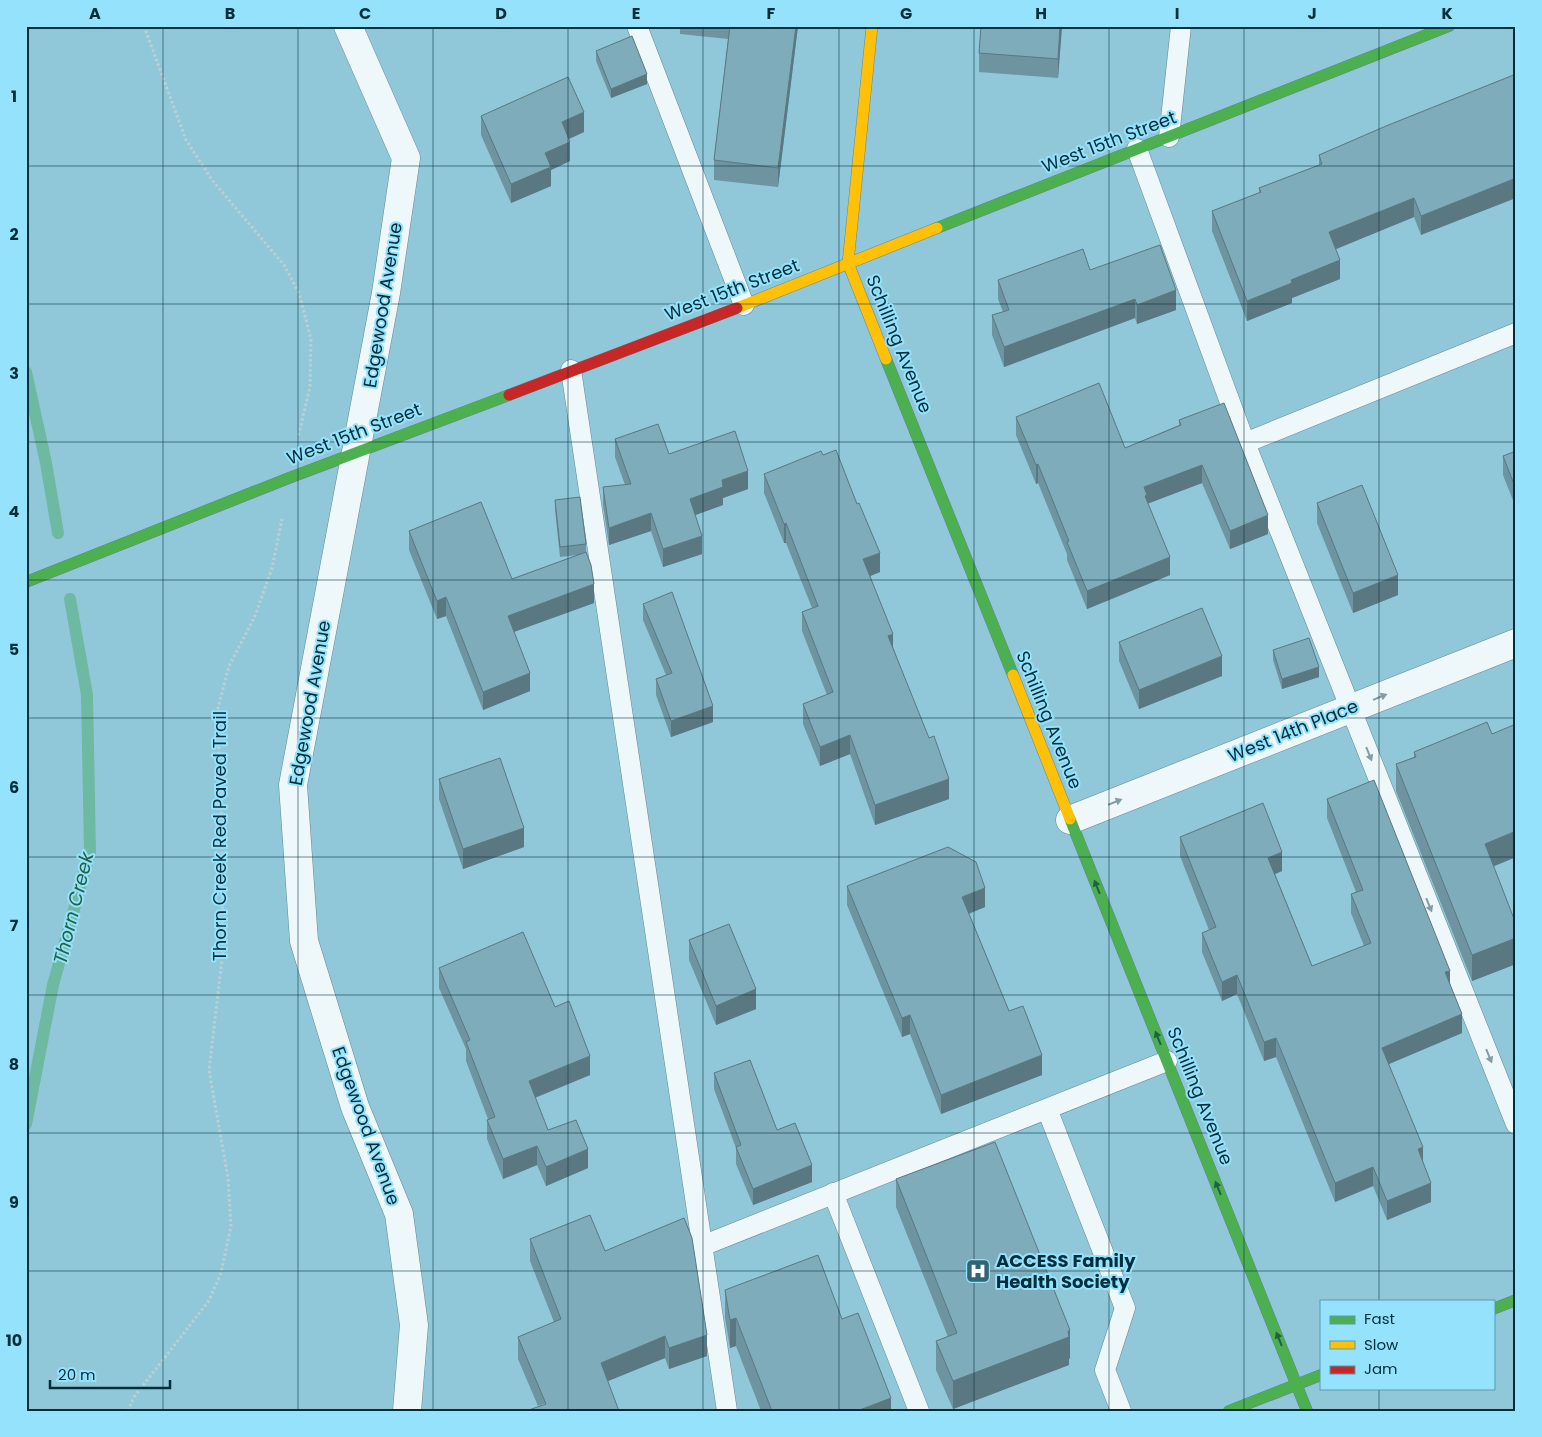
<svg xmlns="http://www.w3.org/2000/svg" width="1542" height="1437" font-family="Poppins,sans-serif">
  <rect width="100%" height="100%" fill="#90c8d9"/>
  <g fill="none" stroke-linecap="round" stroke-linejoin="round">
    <path stroke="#6eb9a1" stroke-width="12" d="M 26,372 L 46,463 L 58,533
      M 26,1124 L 53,985 L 90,852 L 87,695 L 70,599"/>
    <defs>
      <path id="lane" d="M 637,26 L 744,305
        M 1169,137 L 1181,26
        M 1137,149 L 1245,443 L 1516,1124
        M 571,370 L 727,1411
        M 1245,443 L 1516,333
        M 1047,1109 L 1125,1308 L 1105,1370 L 1121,1411
        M 833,1193 L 919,1411
        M 702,1246 L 1167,1061"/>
      <path id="street" d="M 348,26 L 406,158 L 386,293 L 293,785 L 304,941 L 355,1107 L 399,1214 L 414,1325 L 407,1411
        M 1070,820 L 1516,643"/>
      <path id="fast" d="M 937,228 L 1449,26
        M 886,359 L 1013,675
        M 26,582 L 289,478 L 509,395
        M 1070,819 L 1307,1411
        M 1493,1309 L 1516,1300
        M 1229,1411 L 1321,1375"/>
      <path id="slow" d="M 872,26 L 848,263 L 886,359
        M 737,308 L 937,228
        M 1013,675 L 1070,819"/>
      <path id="jam" d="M 509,395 L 737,308"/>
    </defs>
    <use href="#lane" stroke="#638792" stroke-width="21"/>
    <use href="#street" stroke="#638792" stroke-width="29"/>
    <use href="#fast" stroke="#638792" stroke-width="12"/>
    <use href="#slow" stroke="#638792" stroke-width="12"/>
    <use href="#jam" stroke="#638792" stroke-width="12"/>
    <path stroke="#bccfd5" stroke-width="3" stroke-dasharray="2.5 2.5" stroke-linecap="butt" d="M 144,26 L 186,140 L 212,180 L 284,265 L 299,293 L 311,339 L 310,387 L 298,437
      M 128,1411 L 134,1397 L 208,1302 L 221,1273 L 231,1226 L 228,1178 L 209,1070 L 223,951 L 221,794 L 217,712 L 229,666 L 255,616 L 272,568 L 282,519"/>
    <use href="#lane" stroke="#eef7f9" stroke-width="20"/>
    <use href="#street" stroke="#eef7f9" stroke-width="28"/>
    <use href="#fast" stroke="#4caf50" stroke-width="11"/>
    <use href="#slow" stroke="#ffc107" stroke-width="11"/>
    <use href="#jam" stroke="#c62828" stroke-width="11"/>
  </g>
  <path fill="#6d94a0" d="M 680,26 L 798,26 L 778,187 L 714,180 L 714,160 L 728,39 L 680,34 Z
    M 981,26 L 1062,26 L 1058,78 L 979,72 L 979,53 Z
    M 596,51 L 647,84 L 611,98 L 596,61 Z
    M 1516,74 L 1421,235 L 1414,217 L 1335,249 L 1340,279 L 1292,298 L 1292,303 L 1247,321 L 1212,231 L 1212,211 L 1259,193 L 1259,188 L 1319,165 L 1319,155 Z
    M 481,116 L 584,132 L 569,139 L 570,161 L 551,170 L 551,186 L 511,203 L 481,135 Z
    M 1090,270 L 1176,310 L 1137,324 L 1135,318 L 1004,367 L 992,335 L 992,315 L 1003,312 L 998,299 L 998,280 Z
    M 1016,417 L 1125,448 L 1179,425 L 1179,420 L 1268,534 L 1230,549 L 1202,483 L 1148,503 L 1170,575 L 1087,609 L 1067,560 L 1067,554 L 1038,483 L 1036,484 L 1016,435 Z
    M 615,439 L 669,454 L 748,489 L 723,498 L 723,505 L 695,515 L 702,554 L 663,567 L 651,531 L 609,545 L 603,505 L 603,487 L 625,485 L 615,457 Z
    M 1516,451 L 1516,508 L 1503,475 L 1503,456 Z
    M 764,474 L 880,572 L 870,576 L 893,647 L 949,799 L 875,825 L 850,754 L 820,766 L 803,724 L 803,704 L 827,695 L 802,631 L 802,612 L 812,608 L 786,543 L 784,543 L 764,493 Z
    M 555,500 L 586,544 L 586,553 L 594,603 L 514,632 L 530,691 L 483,710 L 446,616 L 437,619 L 409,550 L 409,531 L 512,579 L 578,555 L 560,557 L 555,510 Z
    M 1317,503 L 1398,595 L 1353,613 L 1317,523 Z
    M 643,604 L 713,722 L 671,737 L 656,695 L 656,679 L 666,675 L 643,620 Z
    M 1119,642 L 1222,676 L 1139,709 L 1119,661 Z
    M 1273,650 L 1319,677 L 1282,689 L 1273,660 Z
    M 1414,752 L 1516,857 L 1493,866 L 1516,924 L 1516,964 L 1472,981 L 1396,791 L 1396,764 L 1414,757 Z
    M 439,779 L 524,847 L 463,869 L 439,799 Z
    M 1327,799 L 1450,983 L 1462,1033 L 1389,1064 L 1423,1161 L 1431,1202 L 1387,1220 L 1373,1186 L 1335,1202 L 1276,1057 L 1264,1061 L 1237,994 L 1222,1001 L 1202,952 L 1202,933 L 1209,930 L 1180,856 L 1180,837 L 1282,871 L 1275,874 L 1312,966 L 1364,946 L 1351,913 L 1351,894 L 1356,892 L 1327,818 Z
    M 847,886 L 985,907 L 969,914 L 1009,1011 L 1042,1075 L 941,1114 L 910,1034 L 902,1037 L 847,905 Z
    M 689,940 L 756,1009 L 716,1025 L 689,960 Z
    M 439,968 L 555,1007 L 590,1075 L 535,1098 L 548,1130 L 588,1168 L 546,1186 L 537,1165 L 503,1179 L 487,1139 L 487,1120 L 488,1119 L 466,1061 L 466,1049 L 439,988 Z
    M 714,1073 L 777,1130 L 812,1182 L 753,1205 L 736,1164 L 736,1148 L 714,1089 Z
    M 896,1179 L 1070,1358 L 1069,1359 L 1069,1365 L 953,1409 L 936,1370 L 936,1341 L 948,1337 L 896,1207 Z
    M 530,1239 L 605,1251 L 707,1356 L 669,1369 L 665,1358 L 538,1406 L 518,1359 L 518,1337 L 554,1322 L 530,1261 Z
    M 725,1290 L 842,1319 L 891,1411 L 761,1411 L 736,1346 L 730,1348 L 725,1318 Z"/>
  <path fill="#597882" d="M 796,26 L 798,26 L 778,187 L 778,168 Z
    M 1060,26 L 1062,26 L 1058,78 L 1058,59 Z
    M 647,74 L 647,84 L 611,98 L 611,89 Z
    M 584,112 L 584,132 L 562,142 L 562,122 Z
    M 570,142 L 570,161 L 551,170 L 551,186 L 511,203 L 511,184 L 545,153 Z
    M 1516,178 L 1516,198 L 1421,235 L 1421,216 Z
    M 1414,198 L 1414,217 L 1329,252 L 1329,232 Z
    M 1340,260 L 1340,279 L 1292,298 L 1292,303 L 1247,321 L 1247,301 L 1291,280 Z
    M 1176,290 L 1176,310 L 1137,324 L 1137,305 Z
    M 1135,299 L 1135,318 L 1004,367 L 1004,347 Z
    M 1038,464 L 1038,483 L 1036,484 L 1036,465 Z
    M 1202,465 L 1202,483 L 1147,504 L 1147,514 L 1144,487 Z
    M 748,471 L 748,489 L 723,498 L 723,505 L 690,517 L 690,499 L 722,480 Z
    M 651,513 L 651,531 L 609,545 L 609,528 Z
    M 1268,515 L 1268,534 L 1230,549 L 1230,531 Z
    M 786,523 L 786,543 L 784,543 L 784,524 Z
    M 702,536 L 702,554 L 663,567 L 663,549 Z
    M 880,553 L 880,572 L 863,579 L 863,559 Z
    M 1170,557 L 1170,575 L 1087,609 L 1087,591 Z
    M 1398,575 L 1398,595 L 1353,613 L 1353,593 Z
    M 594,584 L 594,603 L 508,634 L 508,616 Z
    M 446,597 L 446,616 L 437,619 L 437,601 Z
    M 893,634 L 893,654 L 888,636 Z
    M 1222,656 L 1222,676 L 1139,709 L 1139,690 Z
    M 1319,667 L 1319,677 L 1282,689 L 1282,679 Z
    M 530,673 L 530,691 L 483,710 L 483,692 Z
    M 713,706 L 713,722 L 671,737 L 671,721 Z
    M 850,735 L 850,754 L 820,766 L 820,747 Z
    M 949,779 L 949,799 L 875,825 L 875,805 Z
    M 524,828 L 524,847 L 463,869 L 463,849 Z
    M 1516,831 L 1516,857 L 1485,870 L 1485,844 Z
    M 1282,852 L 1282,871 L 1268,877 L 1268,858 Z
    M 985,888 L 985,907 L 962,916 L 962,897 Z
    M 1516,938 L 1516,964 L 1472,981 L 1472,955 Z
    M 1450,971 L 1450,990 L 1445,972 Z
    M 1237,975 L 1237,994 L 1222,1001 L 1222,982 Z
    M 756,989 L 756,1009 L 716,1025 L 716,1006 Z
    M 1462,1014 L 1462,1033 L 1382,1067 L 1382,1048 Z
    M 910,1015 L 910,1034 L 902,1037 L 902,1018 Z
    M 1276,1038 L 1276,1057 L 1264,1061 L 1264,1042 Z
    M 1042,1055 L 1042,1075 L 941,1114 L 941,1095 Z
    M 590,1056 L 590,1075 L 529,1100 L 529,1081 Z
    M 537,1146 L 537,1165 L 503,1179 L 503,1159 Z
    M 1423,1147 L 1423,1166 L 1418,1149 Z
    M 588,1149 L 588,1168 L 546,1186 L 546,1167 Z
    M 812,1165 L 812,1182 L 753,1205 L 753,1189 Z
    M 1373,1167 L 1373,1186 L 1335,1202 L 1335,1183 Z
    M 1431,1183 L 1431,1202 L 1387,1220 L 1387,1201 Z
    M 736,1318 L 736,1346 L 730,1348 L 730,1320 Z
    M 1070,1330 L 1070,1358 L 1069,1359 L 1069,1365 L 953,1409 L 953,1381 Z
    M 707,1335 L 707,1356 L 669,1369 L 669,1348 Z
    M 665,1336 L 665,1358 L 601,1384 L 601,1363 Z
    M 891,1398 L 891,1411 L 857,1411 Z"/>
  <path fill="#7facba" stroke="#597882" d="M 730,26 L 796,26 L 778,168 L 714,160 Z
    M 981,26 L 1060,26 L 1058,59 L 979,53 Z
    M 632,36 L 647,74 L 611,89 L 596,51 Z
    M 1516,74 L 1516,178 L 1421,216 L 1414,198 L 1329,232 L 1340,260 L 1291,280 L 1292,283 L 1247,301 L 1212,211 L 1261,192 L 1259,188 L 1322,164 L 1319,155 L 1386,126 Z
    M 568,77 L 584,112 L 562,122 L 570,142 L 545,153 L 551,167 L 511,184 L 481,116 Z
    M 1160,245 L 1176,290 L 1137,305 L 1135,299 L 1004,347 L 992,315 L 1009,310 L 998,280 L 1083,249 L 1090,270 Z
    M 1099,383 L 1125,448 L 1181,425 L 1179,420 L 1224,403 L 1268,515 L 1230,531 L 1202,465 L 1144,487 L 1147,495 L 1145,496 L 1170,557 L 1087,591 L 1067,542 L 1069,541 L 1038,464 L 1036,465 L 1016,417 Z
    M 658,424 L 669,454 L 735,431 L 748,471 L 722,480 L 723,487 L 690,499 L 702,536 L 663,549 L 651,513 L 609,528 L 603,487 L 631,484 L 615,439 Z
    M 836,450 L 857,504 L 859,503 L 880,553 L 863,559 L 893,634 L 888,636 L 929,738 L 934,736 L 949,779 L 875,805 L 850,735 L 820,747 L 803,704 L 833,692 L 802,612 L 818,606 L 786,523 L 784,524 L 764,474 L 821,451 L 823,455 Z
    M 1516,451 L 1516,489 L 1503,456 Z
    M 1362,485 L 1398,575 L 1353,593 L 1317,503 Z
    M 580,497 L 586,544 L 560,547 L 555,500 Z
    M 481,502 L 512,579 L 586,552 L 591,565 L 594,584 L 508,616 L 530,673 L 483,692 L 446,597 L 437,601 L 409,531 Z
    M 672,592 L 713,706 L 671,721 L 656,679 L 672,673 L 643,604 Z
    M 1202,608 L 1222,656 L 1139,690 L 1119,642 Z
    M 1309,638 L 1319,667 L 1282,679 L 1273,650 Z
    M 1487,722 L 1492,734 L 1516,724 L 1516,831 L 1485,844 L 1516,924 L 1516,938 L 1472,955 L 1396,764 L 1416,757 L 1414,752 Z
    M 500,758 L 524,828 L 463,849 L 439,779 Z
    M 1374,780 L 1450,971 L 1445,972 L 1462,1014 L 1382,1048 L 1423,1147 L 1418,1149 L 1431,1183 L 1387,1201 L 1373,1167 L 1335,1183 L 1276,1038 L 1264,1042 L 1237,975 L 1222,982 L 1202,933 L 1216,927 L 1180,837 L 1263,803 L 1282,852 L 1268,858 L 1312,966 L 1371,943 L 1351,894 L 1363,890 L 1327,799 Z
    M 948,847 L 976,862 L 985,888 L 962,897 L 1009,1011 L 1023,1006 L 1042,1055 L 941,1095 L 910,1015 L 902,1018 L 847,886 Z
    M 729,924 L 756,989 L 716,1006 L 689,940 Z
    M 523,932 L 555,1007 L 569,1001 L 590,1056 L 529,1081 L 548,1130 L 576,1120 L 588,1149 L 546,1167 L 537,1146 L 503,1159 L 487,1120 L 495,1117 L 466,1042 L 470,1040 L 439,968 Z
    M 750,1060 L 777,1130 L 795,1123 L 812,1165 L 753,1189 L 736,1147 L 741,1145 L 714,1073 Z
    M 995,1142 L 1070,1330 L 1068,1331 L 1069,1337 L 953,1381 L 936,1341 L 957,1333 L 896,1179 Z
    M 590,1215 L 605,1251 L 684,1218 L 692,1238 L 707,1335 L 669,1348 L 665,1336 L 601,1363 L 619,1411 L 526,1411 L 546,1404 L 518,1337 L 561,1319 L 530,1239 Z
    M 818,1255 L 842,1319 L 858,1313 L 891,1398 L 857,1411 L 772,1411 L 736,1318 L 730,1320 L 725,1290 Z"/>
  <defs><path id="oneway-solid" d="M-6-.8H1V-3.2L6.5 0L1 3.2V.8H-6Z" transform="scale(1.25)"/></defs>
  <g fill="#839da4">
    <use href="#oneway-solid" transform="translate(1380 697) rotate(-22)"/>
    <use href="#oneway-solid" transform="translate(1369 754) rotate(68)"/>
    <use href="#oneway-solid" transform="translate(1115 802) rotate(-22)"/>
    <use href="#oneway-solid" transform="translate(1429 905) rotate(68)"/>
    <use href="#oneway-solid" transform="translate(1489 1056) rotate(68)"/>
  </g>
  <g fill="#1e6243">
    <use href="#oneway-solid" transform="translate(1097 887) rotate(-112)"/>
    <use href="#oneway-solid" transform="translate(1158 1038) rotate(-112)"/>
    <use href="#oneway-solid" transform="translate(1218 1188) rotate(-112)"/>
    <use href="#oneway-solid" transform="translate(1279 1339) rotate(-112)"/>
  </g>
  <path fill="none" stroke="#002e3b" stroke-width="1" stroke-opacity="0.55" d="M 163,26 L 163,1411M 298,26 L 298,1411M 433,26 L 433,1411M 568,26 L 568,1411M 703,26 L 703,1411M 839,26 L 839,1411M 974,26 L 974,1411M 1109,26 L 1109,1411M 1244,26 L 1244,1411M 1379,26 L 1379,1301M 26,166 L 1516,166M 26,304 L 1516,304M 26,442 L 1516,442M 26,580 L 1516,580M 26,718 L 1516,718M 26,857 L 1516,857M 26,995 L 1516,995M 26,1133 L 1516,1133M 26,1271 L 1516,1271M 1379,1388 L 1379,1411"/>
  <defs>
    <symbol id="hospital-square" viewBox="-11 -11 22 22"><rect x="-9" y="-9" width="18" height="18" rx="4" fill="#326472" stroke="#94e2fc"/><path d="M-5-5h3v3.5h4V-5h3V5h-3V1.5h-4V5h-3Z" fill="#fff"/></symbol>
  </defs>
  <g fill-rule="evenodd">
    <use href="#hospital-square" x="964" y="1257" width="28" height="28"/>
  </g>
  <g text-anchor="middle" stroke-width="4" stroke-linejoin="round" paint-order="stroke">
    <g font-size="18" fill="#002e3b" stroke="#94e2fc">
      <text transform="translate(1109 142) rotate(-21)" y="6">West 15th Street</text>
      <text transform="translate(732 290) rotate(-21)" y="6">West 15th Street</text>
      <text transform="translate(383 305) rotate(-81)" y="6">Edgewood Avenue</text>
      <text transform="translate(899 344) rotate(68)" y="6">Schilling Avenue</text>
      <text transform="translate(354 434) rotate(-21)" y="6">West 15th Street</text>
      <text transform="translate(310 703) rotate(-80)" y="6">Edgewood Avenue</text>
      <text transform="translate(1049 720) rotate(68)" y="6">Schilling Avenue</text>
      <text transform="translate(1293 731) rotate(-22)" y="6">West 14th Place</text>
      <text transform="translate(220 836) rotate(-90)" y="6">Thorn Creek Red Paved Trail</text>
      <text transform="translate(1200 1096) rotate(68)" y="6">Schilling Avenue</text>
      <text transform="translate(366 1126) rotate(70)" y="6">Edgewood Avenue</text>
    </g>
    <g font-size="18" font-weight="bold" fill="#002e3b" stroke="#94e2fc" text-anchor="start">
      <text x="996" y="1267">ACCESS Family<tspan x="996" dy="21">Health Society</tspan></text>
    </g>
    <g font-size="19" font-style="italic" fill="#226043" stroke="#94e2fc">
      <text transform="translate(73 908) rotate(-76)" y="7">Thorn Creek</text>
    </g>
  </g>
  <rect width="1542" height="1437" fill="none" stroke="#94e2fc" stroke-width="55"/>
  <rect x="1320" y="1300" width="175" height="90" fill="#94e2fc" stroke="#599aaf"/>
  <rect x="1330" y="1316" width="25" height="8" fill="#4caf50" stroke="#599aaf"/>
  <text x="1364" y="1324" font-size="15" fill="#002e3b">Fast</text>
  <rect x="1330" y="1341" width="25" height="8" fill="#ffc107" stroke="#599aaf"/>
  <text x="1364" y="1350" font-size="15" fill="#002e3b">Slow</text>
  <rect x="1330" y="1366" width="25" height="8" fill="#c62828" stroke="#599aaf"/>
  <text x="1364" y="1374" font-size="15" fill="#002e3b">Jam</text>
  <path d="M50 1380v8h120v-8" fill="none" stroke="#002e3b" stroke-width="2.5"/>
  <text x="58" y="1380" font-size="15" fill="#002e3b" stroke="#94e2fc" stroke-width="4" paint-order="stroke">20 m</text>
  <rect x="28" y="28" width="1486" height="1382" fill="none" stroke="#002e3b" stroke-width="2"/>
  <g font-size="16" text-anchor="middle" font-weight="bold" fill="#002e3b">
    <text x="95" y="19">A</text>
    <text x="230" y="19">B</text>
    <text x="365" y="19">C</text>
    <text x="501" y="19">D</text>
    <text x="636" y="19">E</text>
    <text x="771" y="19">F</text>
    <text x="906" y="19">G</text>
    <text x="1041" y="19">H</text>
    <text x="1177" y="19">I</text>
    <text x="1312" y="19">J</text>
    <text x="1447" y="19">K</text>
    <text x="14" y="102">1</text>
    <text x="14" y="240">2</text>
    <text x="14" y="379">3</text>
    <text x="14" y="517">4</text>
    <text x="14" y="655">5</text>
    <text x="14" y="793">6</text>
    <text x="14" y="931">7</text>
    <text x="14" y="1070">8</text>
    <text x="14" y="1208">9</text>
    <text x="14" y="1346">10</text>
  </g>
</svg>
